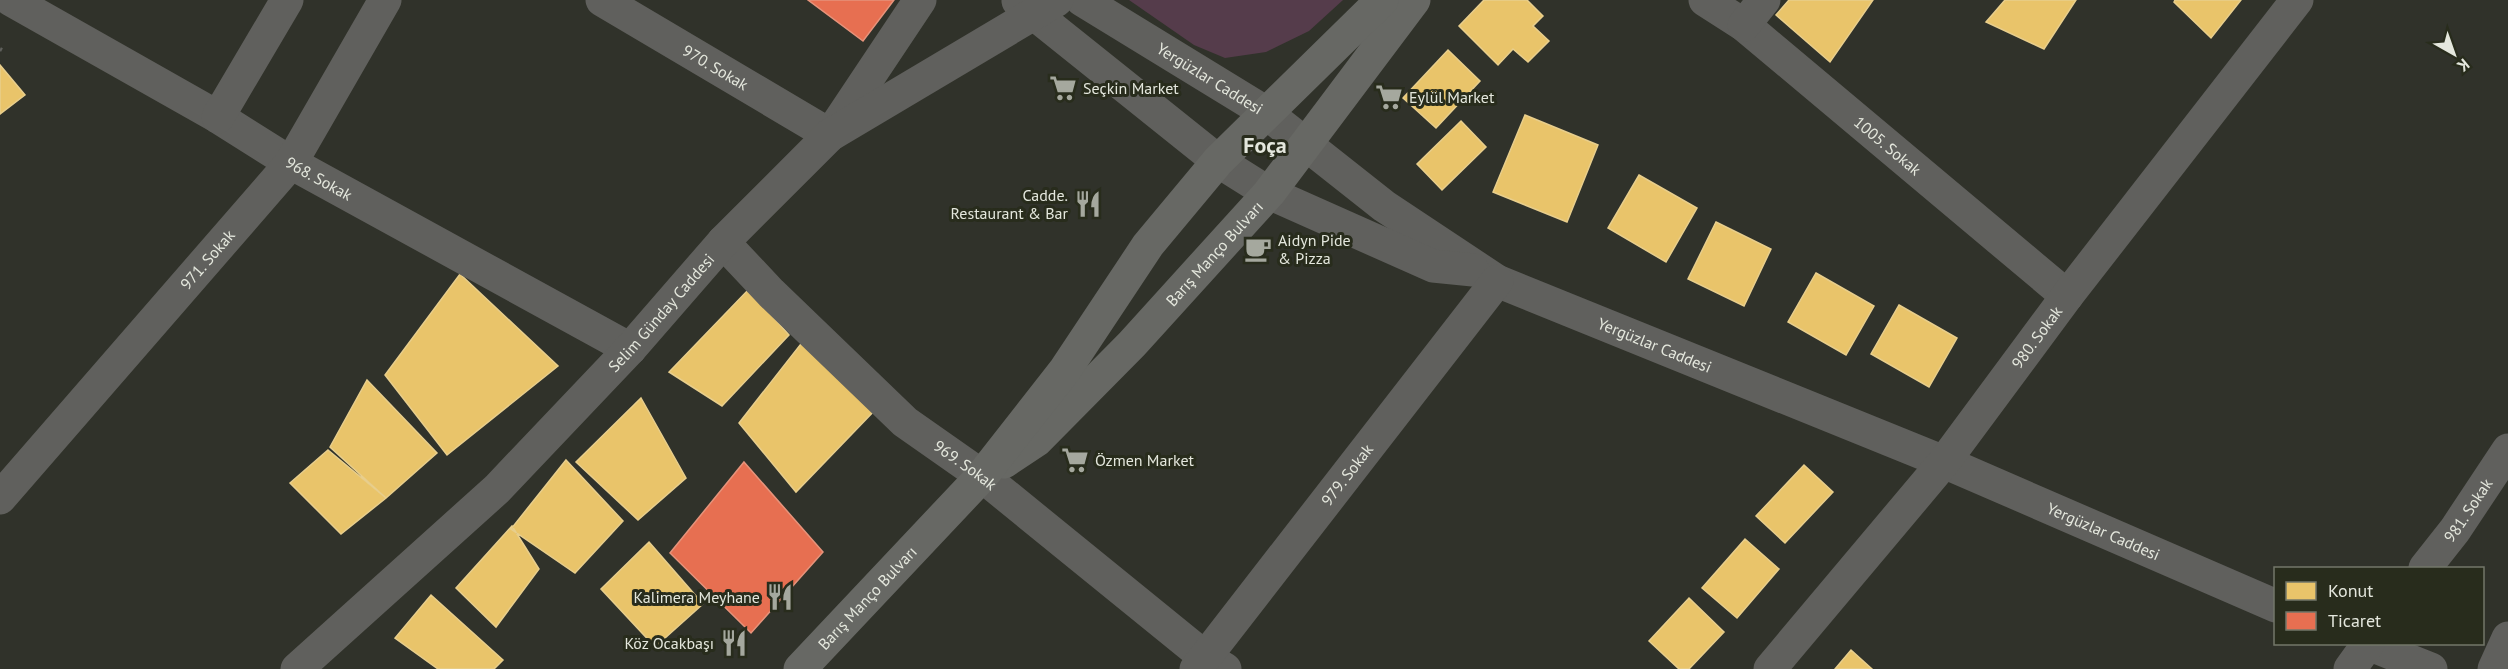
<svg xmlns="http://www.w3.org/2000/svg" width="2508" height="669" font-family="'PT Sans',sans-serif">
  <rect width="100%" height="100%" fill="#30322a"/>
  <path fill="#553c4b" d="M 1129,0 L 1343,0 L 1309,31 L 1266,52 L 1225,58 L 1194,45 Z"/>
  <path fill="#e9c46a" stroke="#e8ce8c" stroke-width="1.5" d="M 1484,0 L 1527,0 L 1543,16 L 1533,26 L 1549,41 L 1528,62 L 1513,49 L 1498,65 L 1459,26 Z
    M 1789,0 L 1873,0 L 1830,62 L 1776,15 Z
    M 2005,0 L 2076,0 L 2044,49 L 1986,22 Z
    M 2175,0 L 2241,0 L 2211,38 L 2174,2 Z
    M 1448,50 L 1480,81 L 1436,128 L 1403,98 Z
    M 0,65 L 25,95 L 0,114 Z
    M 1525,115 L 1598,145 L 1567,222 L 1493,192 Z
    M 1461,121 L 1486,147 L 1442,190 L 1417,164 Z
    M 1639,175 L 1697,208 L 1666,262 L 1608,228 Z
    M 1716,222 L 1771,249 L 1744,306 L 1688,279 Z
    M 1816,273 L 1874,306 L 1846,355 L 1788,322 Z
    M 460,274 L 558,366 L 447,455 L 385,375 Z
    M 749,289 L 789,335 L 722,406 L 669,372 Z
    M 1899,305 L 1957,338 L 1929,387 L 1871,354 Z
    M 804,340 L 876,409 L 796,492 L 739,423 Z
    M 367,380 L 437,453 L 386,498 L 330,447 Z
    M 641,398 L 686,478 L 638,520 L 576,462 Z
    M 328,450 L 386,498 L 341,534 L 290,483 Z
    M 566,460 L 623,521 L 575,573 L 511,529 Z
    M 1804,465 L 1833,492 L 1785,543 L 1756,516 Z
    M 512,526 L 539,569 L 496,627 L 456,588 Z
    M 1745,539 L 1779,569 L 1737,618 L 1702,588 Z
    M 649,542 L 703,604 L 655,647 L 601,589 Z
    M 431,595 L 503,660 L 494,669 L 438,669 L 395,638 Z
    M 1689,598 L 1724,632 L 1689,669 L 1679,669 L 1649,641 Z
    M 1851,650 L 1872,669 L 1835,669 Z"/>
  <path fill="#e76f51" stroke="#e6937b" stroke-width="1.5" d="M 808,0 L 894,0 L 863,41 Z
    M 744,462 L 823,552 L 751,633 L 670,553 Z"/>
  <g fill="none" stroke-linecap="round" stroke-linejoin="round">
    <path stroke="#5f605c" stroke-width="4" stroke-dasharray="4.5 3" stroke-linecap="butt" d="M 0,49 L 2,50"/>
    <g stroke="#60605d" stroke-width="33">
      <path id="s1" d="M 11,0 L 218,117 L 291,163 L 630,349"/>
      <path id="s2" d="M 602,0 L 830,135 L 920,0"/>
      <path id="s3" d="M 1082,0 L 1265,112 L 1384,206 L 1497,281 L 1944,462 L 2276,606"/>
      <path id="s4" d="M 1705,0 L 1744,25 L 2067,296"/>
      <path d="M 1018,1 L 1218,161 L 1269,193 L 1433,266 L 1473,270"/>
      <path d="M 1744,25 L 1764,0"/>
      <path d="M 218,117 L 287,0"/>
      <path id="s5" d="M 723,242 L 771,293 L 905,422 L 982,476 L 1206,658 L 1225,669"/>
      <path id="s6" d="M 0,498 L 291,163 L 385,0"/>
      <path id="s7" d="M 2425,568 L 2455,530 L 2508,450"/>
      <path d="M 2368,644 L 2431,669"/>
      <path id="s8" d="M 297,669 L 497,489 L 630,349 L 723,242 L 830,135 L 1057,0"/>
      <path id="s9" d="M 1196,669 L 1497,281"/>
      <path id="s10" d="M 1770,669 L 1944,462 L 2067,296 L 2297,0"/>
      <path d="M 2350,669 L 2368,644"/>
      <path d="M 2494,669 L 2508,638"/>
    </g>
    <g stroke="#676864" stroke-width="33">
      <path id="s11" d="M 1004,462 L 1037,440 L 1132,344 L 1269,193 L 1414,0"/>
      <path id="s12" d="M 800,669 L 982,476 L 1065,370 L 1148,245 L 1218,161 L 1382,0"/>
    </g>
  </g>
  <defs>
    <symbol id="supermarket-bare" viewBox="-9 -9 18 18"><path d="M-6-5.5h2.5l.6 2H6L4.5 2H-2.5L-4.4-4H-6ZM-1.5 3.2a1.3 1.3 0 1 0 .1 0ZM3 3.2a1.3 1.3 0 1 0 .1 0Z" fill="#a5a89e" stroke="#282c1c" stroke-width="2.5" paint-order="stroke"/></symbol>
    <symbol id="restaurant-bare" viewBox="-9 -9 18 18"><path d="M-5-6h1v4h1v-4h1v4h1v-4h1v5L-1.5 .5V6h-2V.5L-5-1ZM5-6V6H3V1.5H1.5Q1.5-4 5-6Z" fill="#a5a89e" stroke="#282c1c" stroke-width="2.5" paint-order="stroke"/></symbol>
    <symbol id="cafe-bare" viewBox="-9 -9 18 18"><path d="M-5.5-4.5H6V0H3Q3 3.5 0 3.5H-2.5Q-5.5 3.5-5.5 0ZM3-3.2v2h1.7v-2ZM-6 4.5H4V6H-6Z" fill="#a5a89e" stroke="#282c1c" stroke-width="2.5" paint-order="stroke"/></symbol>
  </defs>
  <g fill-rule="evenodd">
    <use href="#supermarket-bare" x="1044" y="69" width="38" height="38"/>
    <use href="#supermarket-bare" x="1370" y="78" width="38" height="38"/>
    <use href="#restaurant-bare" x="1069" y="185" width="38" height="38"/>
    <use href="#cafe-bare" x="1239" y="230" width="38" height="38"/>
    <use href="#supermarket-bare" x="1056" y="441" width="38" height="38"/>
    <use href="#restaurant-bare" x="761" y="578" width="38" height="38"/>
    <use href="#restaurant-bare" x="715" y="624" width="38" height="38"/>
  </g>
  <g text-anchor="middle" stroke-width="6" stroke-linejoin="round" paint-order="stroke">
    <g font-size="16" fill="#e4e7dd" stroke="#282c1c">
      <text dy="6" stroke="none"><textPath href="#s2" startOffset="132">970. Sokak</textPath></text>
      <text dy="6" stroke="none"><textPath href="#s3" startOffset="150">Yergüzlar Caddesi</textPath></text>
      <text dy="6" stroke="none"><textPath href="#s4" startOffset="234">1005. Sokak</textPath></text>
      <text dy="6" stroke="none"><textPath href="#s1" startOffset="356">968. Sokak</textPath></text>
      <text dy="6" stroke="none"><textPath href="#s11" startOffset="297">Barış Manço Bulvarı</textPath></text>
      <text dy="6" stroke="none"><textPath href="#s6" startOffset="316">971. Sokak</textPath></text>
      <text dy="6" stroke="none"><textPath href="#s8" startOffset="510">Selim Günday Caddesi</textPath></text>
      <text dy="6" stroke="none"><textPath href="#s10" startOffset="426">980. Sokak</textPath></text>
      <text dy="6" stroke="none"><textPath href="#s3" startOffset="672">Yergüzlar Caddesi</textPath></text>
      <text dy="6" stroke="none"><textPath href="#s5" startOffset="330">969. Sokak</textPath></text>
      <text dy="6" stroke="none"><textPath href="#s9" startOffset="246">979. Sokak</textPath></text>
      <text dy="6" stroke="none"><textPath href="#s7" startOffset="72">981. Sokak</textPath></text>
      <text dy="6" stroke="none"><textPath href="#s3" startOffset="1158">Yergüzlar Caddesi</textPath></text>
      <text dy="6" stroke="none"><textPath href="#s12" startOffset="98">Barış Manço Bulvarı</textPath></text>
    </g>
    <g font-size="16" fill="#e4e7dd" stroke="#282c1c" text-anchor="start">
      <text x="1083" y="94">Seçkin Market</text>
      <text x="1409" y="103">Eylül Market</text>
      <text x="1068" y="201" text-anchor="end">Cadde.<tspan x="1068" dy="18">Restaurant &amp; Bar</tspan></text>
      <text x="1278" y="246">Aidyn Pide<tspan x="1278" dy="18">&amp; Pizza</tspan></text>
      <text x="1095" y="466">Özmen Market</text>
      <text x="760" y="603" text-anchor="end">Kalimera Meyhane</text>
      <text x="714" y="649" text-anchor="end">Köz Ocakbaşı</text>
    </g>
    <g font-size="22" font-weight="bold" fill="#e4e7dd" stroke="#282c1c">
      <text x="1265" y="153">Foça</text>
    </g>
  </g>
  <rect x="2274" y="567" width="210" height="78" fill="#282c1c" stroke="#737769" stroke-width="1.5"/>
  <rect x="2286" y="582" width="30" height="18" fill="#e9c46a" stroke="#737769" stroke-width="1.5"/>
  <text x="2328" y="597" font-size="18" fill="#e4e7dd">Konut</text>
  <rect x="2286" y="612" width="30" height="18" fill="#e76f51" stroke="#737769" stroke-width="1.5"/>
  <text x="2328" y="627" font-size="18" fill="#e4e7dd">Ticaret</text>
  <g transform="translate(2454 54) rotate(140)" stroke="#282c1c" stroke-width="4.5" paint-order="stroke">
  <path d="M0-4.5L10 22L0 15L-10 22Z" fill="#e4e7dd"/>
  <text y="-9" font-size="16" font-weight="bold" text-anchor="middle" fill="#e4e7dd">K</text>
  </g>
</svg>
